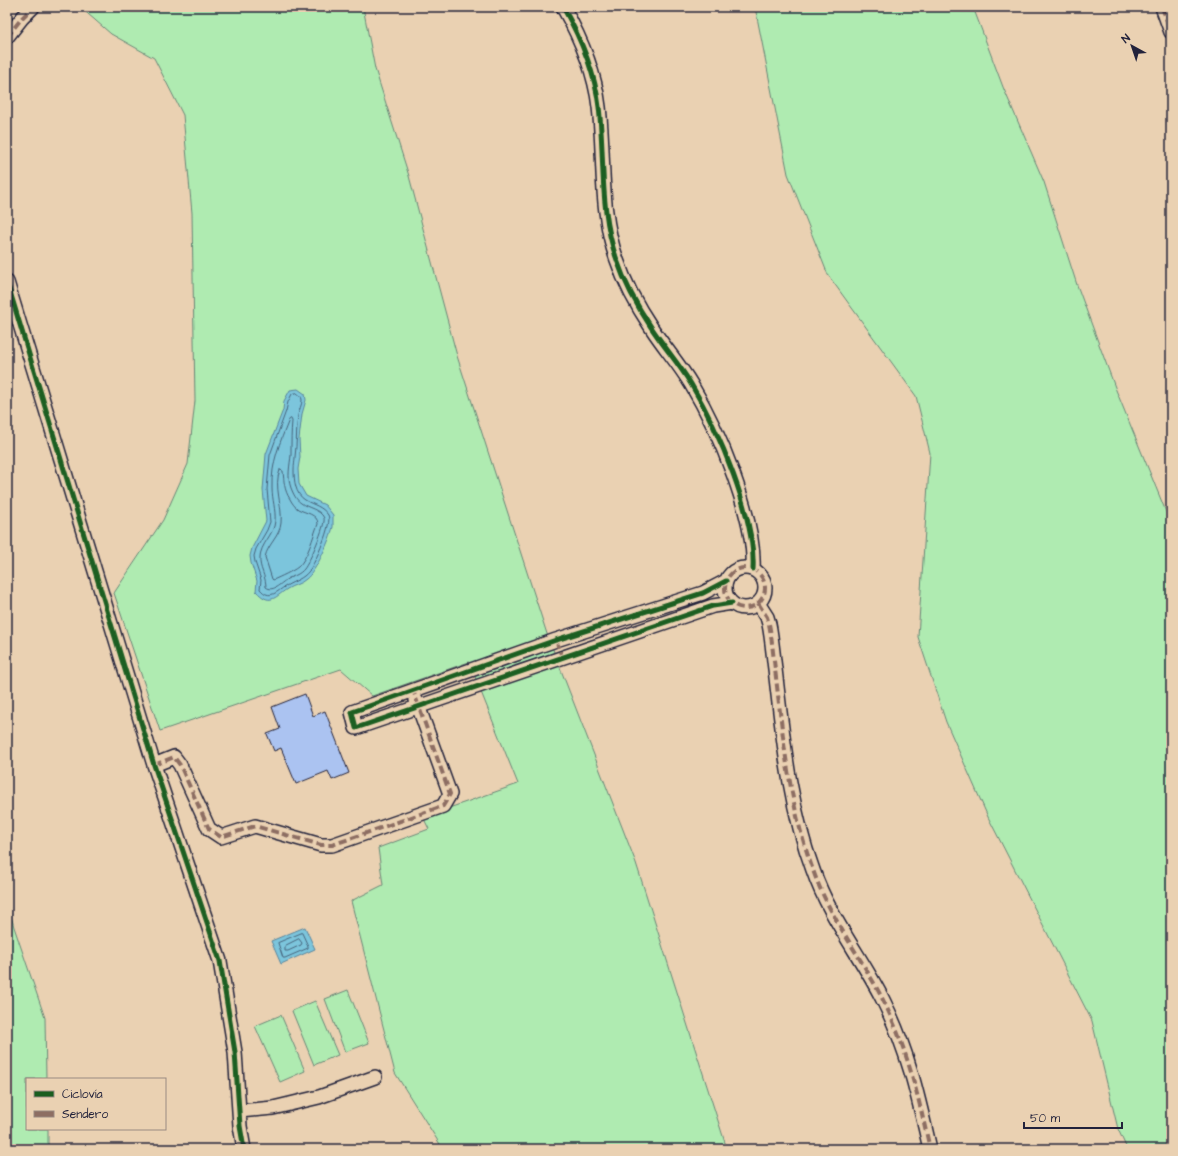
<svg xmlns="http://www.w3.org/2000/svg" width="1178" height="1156" font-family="'Architects Daughter',sans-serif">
  <rect width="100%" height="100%" fill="#ead1b2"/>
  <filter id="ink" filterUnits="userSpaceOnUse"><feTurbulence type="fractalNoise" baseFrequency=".025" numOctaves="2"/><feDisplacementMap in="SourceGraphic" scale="8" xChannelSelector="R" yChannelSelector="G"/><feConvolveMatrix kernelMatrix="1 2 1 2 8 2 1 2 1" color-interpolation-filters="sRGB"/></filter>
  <g filter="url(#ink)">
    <path fill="#afebb1" stroke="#688676" d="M 80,7 L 363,7 L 375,69 L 409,176 L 457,356 L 547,634 L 636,863 L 727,1149 L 443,1149 L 395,1073 L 351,901 L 383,885 L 378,848 L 429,829 L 423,817 L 518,784 L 469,662 L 372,696 L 341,669 L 160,731 L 114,593 L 163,520 L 188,464 L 195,401 L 192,213 L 183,115 L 154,58 L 111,34 Z
      M 755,7 L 973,7 L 1003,87 L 1044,182 L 1077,285 L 1116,390 L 1171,524 L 1171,1149 L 1127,1149 L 1118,1129 L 1092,1021 L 988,817 L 946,722 L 918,637 L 930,453 L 916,396 L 828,275 L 788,174 Z
      M 7,902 L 14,927 L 45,1018 L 46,1079 L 27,1079 L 27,1129 L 48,1129 L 48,1149 L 7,1149 Z
      M 348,990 L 369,1043 L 345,1052 L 325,999 Z
      M 315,1001 L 338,1055 L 314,1065 L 292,1011 Z
      M 281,1015 L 305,1071 L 280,1082 L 255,1026 Z"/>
    <path fill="#7cc5dc" stroke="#58849c" d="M 298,389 L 305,394 L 306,400 L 302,414 L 299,439 L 300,457 L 298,469 L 299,484 L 306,496 L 325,505 L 333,515 C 333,519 333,523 333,527 C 330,539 316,572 306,579 C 301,584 293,585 287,589 C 274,598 270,606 256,591 L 257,581 L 251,563 L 250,556 L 252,548 L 266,521 L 263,490 L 266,454 L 283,410 L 284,401 L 290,390 Z
      M 305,927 L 315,949 L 281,964 L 271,941 Z"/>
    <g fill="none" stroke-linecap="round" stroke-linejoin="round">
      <path stroke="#46637b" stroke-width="1" d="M 297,393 C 299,395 302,396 302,400 C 302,405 299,410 298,415 C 296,429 297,443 295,457 C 295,461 294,465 294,470 C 294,480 295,494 305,500 C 313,505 322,506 328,515 C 333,523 315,563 309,571 C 303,579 294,581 286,586 C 277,591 270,601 260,589 L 261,580 L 255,562 L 254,556 L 256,549 L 267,530 L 270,522 L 267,489 L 270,455 L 286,411 L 288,402 L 292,394 Z
        M 291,419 L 292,421 C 291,432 291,443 291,455 C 290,465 287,477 291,488 C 293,493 296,500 301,503 C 307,508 320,509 324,518 C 326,525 309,563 304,569 C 300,574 294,576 289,578 C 281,582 274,593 266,587 C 266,576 259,568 260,558 C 260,544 274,535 275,521 C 276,510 272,499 272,488 C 271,463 280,442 289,420 Z
        M 280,470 L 283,471 C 284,481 284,490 290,499 C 292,503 295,507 298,509 C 305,513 318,514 318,524 C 313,536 308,558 298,567 C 293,571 280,577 273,580 L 272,579 L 265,557 C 268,544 280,536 281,523 C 283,506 273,486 280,470 Z
        M 302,933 L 308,946 L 308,948 L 285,958 L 283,958 L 278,943 Z
        M 299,939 L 302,943 L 301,945 L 288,951 L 285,951 L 285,946 Z"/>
    </g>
    <path fill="#abc3f1" stroke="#22223b" d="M 305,694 L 313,716 L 325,711 L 349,773 L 332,780 L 328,771 L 296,784 L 281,748 L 274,751 L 267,734 L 280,729 L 272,707 Z"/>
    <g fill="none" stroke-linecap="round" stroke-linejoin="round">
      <defs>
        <path id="minor" d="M 563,7 C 580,37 595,72 599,107 C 605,158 599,210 617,260 C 625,284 637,306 651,327 C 664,347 679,364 691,384 C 718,429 756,518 753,569
          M 1162,7 L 1171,32
          M 7,37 L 22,18 L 33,7
          M 7,282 L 154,765 L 220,961 L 235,1052 L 240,1126 L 244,1149
          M725 588a20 20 0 1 1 40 0a20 20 0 1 1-40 0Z
          M 726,581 L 703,593 L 556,640 L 352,712 L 356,728 L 713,606 L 732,603
          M 758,603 L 767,617 L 769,624 C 772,639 773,654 775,669 C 783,737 789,805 813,870 C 829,917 861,956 883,1000 C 908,1050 918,1096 930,1149
          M 154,765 L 174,757 L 180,765 L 209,829 L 221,837 L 255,826 L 321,845 L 332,845 L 443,806 L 450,794 L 416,700
          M 240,1111 L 273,1108 L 319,1097 L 375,1077"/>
      </defs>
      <use href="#minor" stroke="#22223b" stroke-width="16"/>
      <use href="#minor" stroke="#ead1b2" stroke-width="13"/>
      <path stroke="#8d6e63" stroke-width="4" stroke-dasharray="8 4" stroke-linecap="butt" d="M 1162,7 L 1171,32
        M 7,37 L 22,18 L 33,7
        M725 588a20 20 0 1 1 40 0a20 20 0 1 1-40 0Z
        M 758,603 L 767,617 L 769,624 C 772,639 773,654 775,669 C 783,737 789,805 813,870 C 829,917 861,956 883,1000 C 908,1050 918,1096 930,1149
        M 556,640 L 562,657
        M 154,765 L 174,757 L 180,765 L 209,829 L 221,837 L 255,826 L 321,845 L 332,845 L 443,806 L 450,794 L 413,690"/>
      <defs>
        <path id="cycleway" d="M 563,7 C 580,37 595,72 599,107 C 605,158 599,210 617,260 C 625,284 637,306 651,327 C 664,347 679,364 691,384 C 718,429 756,518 753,569
          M 7,282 L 154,765 L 220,961 L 235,1052 L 240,1126 L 244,1149
          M 726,581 L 703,593 L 556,640 L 352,712 L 356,728 L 713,606 L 732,603"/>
      </defs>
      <use href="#cycleway" stroke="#ead1b2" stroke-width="8"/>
      <use href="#cycleway" stroke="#1b5e20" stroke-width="5"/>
    </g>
  </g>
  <rect width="1178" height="1156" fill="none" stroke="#ead1b2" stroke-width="24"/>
  <rect x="12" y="12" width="1154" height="1132" fill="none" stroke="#22223b" stroke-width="1.5" filter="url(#ink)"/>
  <rect x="26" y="1078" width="140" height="52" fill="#ead1b2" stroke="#9a8b82"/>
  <rect x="34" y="1091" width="20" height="6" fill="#1b5e20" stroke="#9a8b82"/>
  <text x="62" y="1098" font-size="12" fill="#22223b">Ciclovía</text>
  <rect x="34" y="1111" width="20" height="6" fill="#8d6e63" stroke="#9a8b82"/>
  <text x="62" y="1118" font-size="12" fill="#22223b">Sendero</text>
  <g transform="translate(1132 46) rotate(320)" stroke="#ead1b2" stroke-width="3" paint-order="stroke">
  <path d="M0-3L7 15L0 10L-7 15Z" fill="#22223b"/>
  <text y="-6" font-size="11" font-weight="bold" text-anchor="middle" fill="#22223b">N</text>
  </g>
  <path d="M1024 1122v6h98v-6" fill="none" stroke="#22223b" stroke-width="2"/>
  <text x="1030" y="1122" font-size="12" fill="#22223b" stroke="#ead1b2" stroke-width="3" paint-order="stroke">50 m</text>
</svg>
